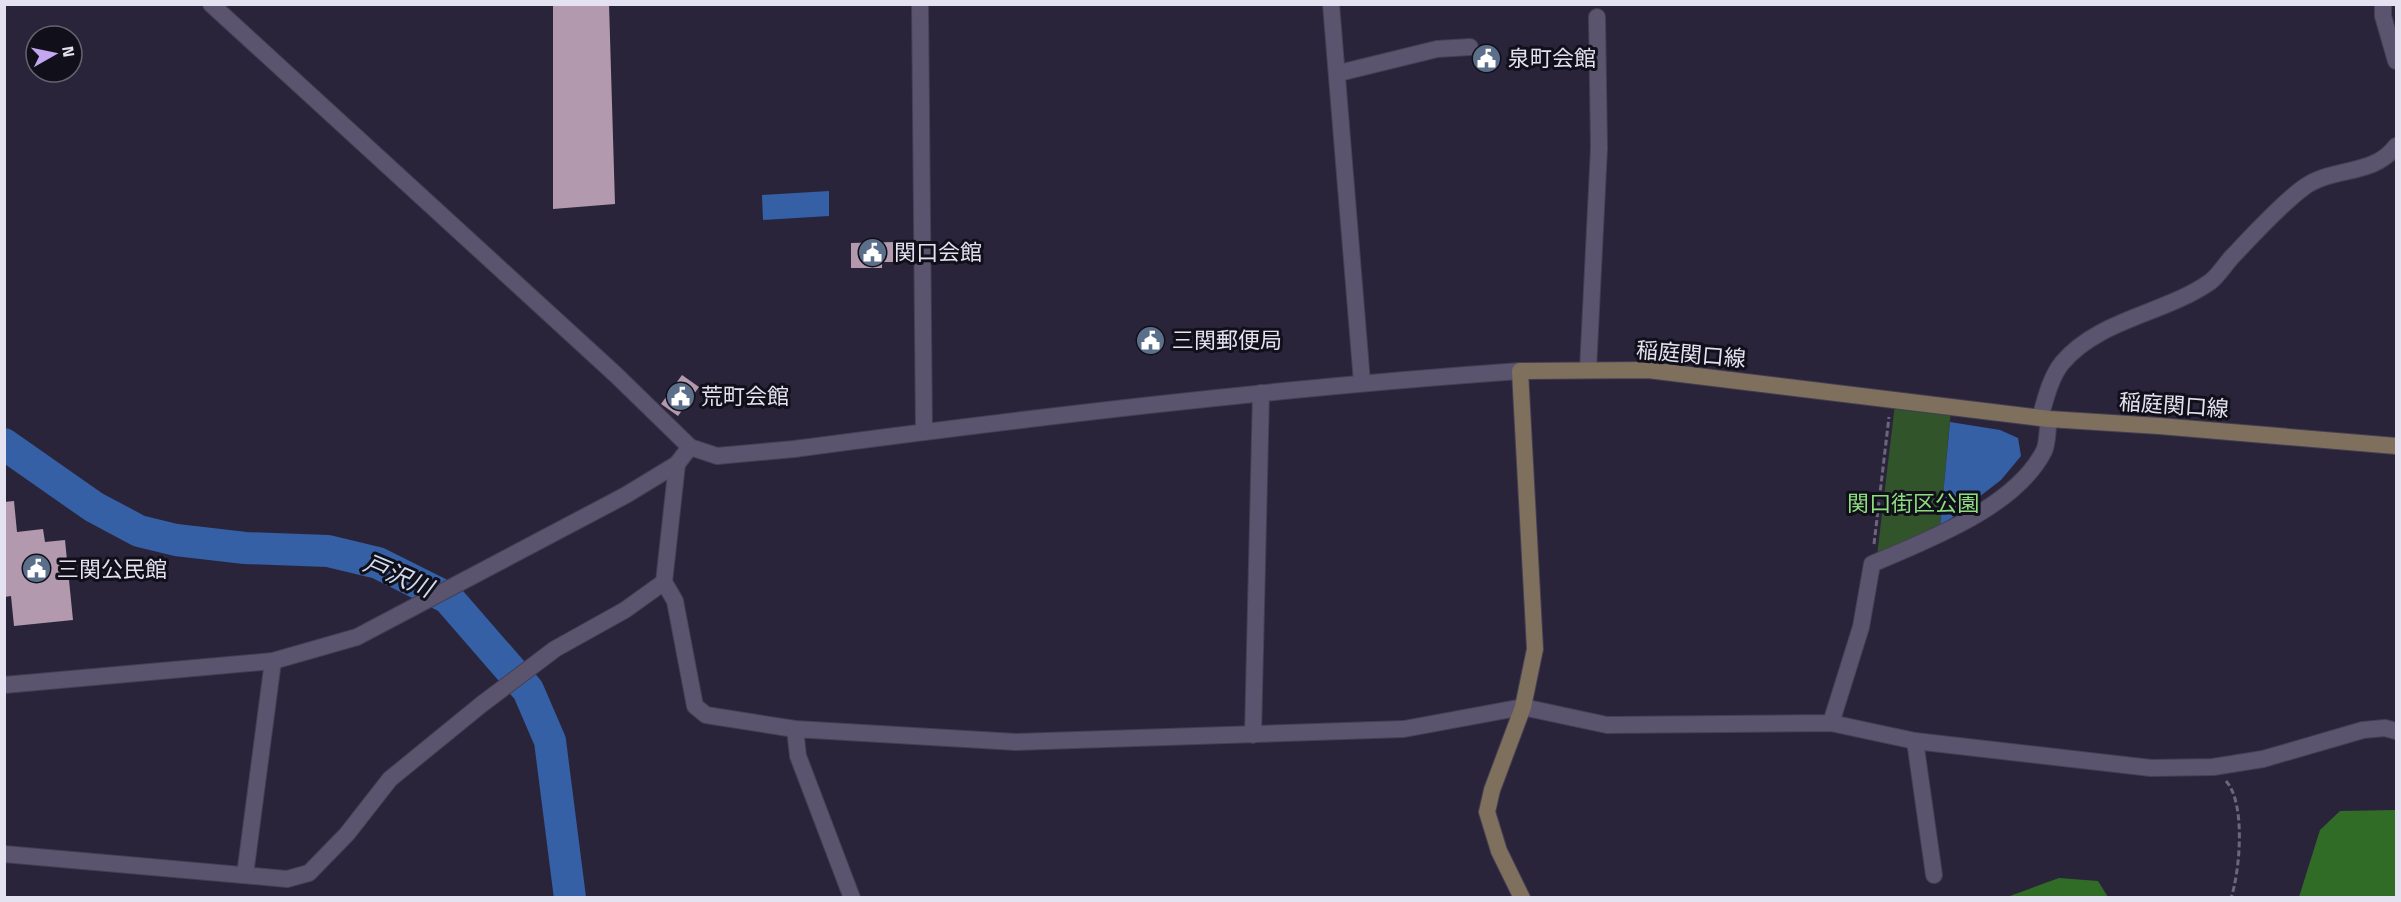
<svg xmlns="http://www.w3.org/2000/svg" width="2401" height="902" font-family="'Titillium Web','Noto Sans JP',sans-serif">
  <rect width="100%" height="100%" fill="#2a243a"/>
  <path fill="#31542b" d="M 1895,404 L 1951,410 L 1940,527 L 1877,556 Z"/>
  <path fill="#306c26" d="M 2396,810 L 2396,897 L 2299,897 L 2320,830 L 2340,811 Z
    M 2059,878 L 2098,881 L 2108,897 L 2007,897 Z"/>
  <path fill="#3560a5" d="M 829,191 L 829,216 L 763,220 L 762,195 Z
    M 1950,422 L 2000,430 L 2018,438 L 2021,456 L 2001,480 L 1940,527 Z"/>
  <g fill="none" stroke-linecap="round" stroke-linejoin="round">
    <path stroke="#3560a5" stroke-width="32" d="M 4,444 L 94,507 L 139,531 L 176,540 L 245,548 L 328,551 L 378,563 L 448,598 L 528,690 L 550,741 L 570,898"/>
  </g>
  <path fill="#b299ad" d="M 553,4 L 609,4 L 615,204 L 553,209 Z
    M 1495,47 L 1497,68 L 1478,69 L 1477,55 L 1480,48 Z
    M 895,242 L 895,262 L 882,262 L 882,268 L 851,268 L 851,243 Z
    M 682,375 L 699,387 L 678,416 L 661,404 Z
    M 14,501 L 17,532 L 43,529 L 45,542 L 65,540 L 73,620 L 14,626 L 11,596 L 4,597 L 4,502 Z"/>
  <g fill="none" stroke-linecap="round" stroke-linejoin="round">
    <defs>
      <path id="minor" d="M 920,4 L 924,432
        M 1331,4 L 1362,382
        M 2383,4 L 2383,16 L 2396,61
        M 1339,73 L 1437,49 L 1470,47
        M 1588,370 L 1599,148 L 1597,17
        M 2040,418 C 2045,401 2050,378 2062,363 C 2099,319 2164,314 2210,282 C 2218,276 2224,266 2231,258 C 2251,237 2280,205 2303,188 C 2332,166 2373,177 2396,146
        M 677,464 L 664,582 L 675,601 L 695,706 L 706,715 L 795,729 L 1016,742 L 1404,729 L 1523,707 L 1607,725 L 1831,723 L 1915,741 L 2151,768 L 2213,767 L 2263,759 L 2363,730 L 2385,728 L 2396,731
        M 1831,723 L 1861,627 L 1872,564 C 1927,540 2015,508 2044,451 C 2048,443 2047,429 2049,419
        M 795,729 L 798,756 L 852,898
        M 1253,735 L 1261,393
        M 1915,741 L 1934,875
        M 4,854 L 287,879 L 309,873 L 347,834 L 390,779 L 482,704 L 555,649 L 625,610 L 664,582
        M 245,875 L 273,661"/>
      <path id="tertiary" d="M 211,4 L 615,374 L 690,447 L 717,456 L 794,449 C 1035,417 1277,388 1520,371
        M 4,685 L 273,661 L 357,637 L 626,495 L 677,464 L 690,447"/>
      <path id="secondary" d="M 1522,898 L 1499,851 L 1487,812 L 1492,790 L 1523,707 L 1535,649 L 1520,371 L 1648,370 L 2049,419 L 2159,426 L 2396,446"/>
    </defs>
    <use href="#minor" stroke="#443f53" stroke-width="18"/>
    <use href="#tertiary" stroke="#443f53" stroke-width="18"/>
    <use href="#secondary" stroke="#443f53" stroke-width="18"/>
    <path stroke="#6b667a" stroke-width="3" stroke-dasharray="6 3" stroke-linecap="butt" d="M 1874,544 L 1889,417
      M 2226,781 C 2246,803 2240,871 2231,898"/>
    <use href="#minor" stroke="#5a546e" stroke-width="16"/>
    <use href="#tertiary" stroke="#5a546e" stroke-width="16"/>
    <use href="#secondary" stroke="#7f705d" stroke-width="16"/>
  </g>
  <defs>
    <symbol id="civic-disc" viewBox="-11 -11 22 22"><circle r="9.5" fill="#5c6f8a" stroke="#110f19"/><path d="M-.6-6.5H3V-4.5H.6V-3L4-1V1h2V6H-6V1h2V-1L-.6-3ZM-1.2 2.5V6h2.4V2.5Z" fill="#fff"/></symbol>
  </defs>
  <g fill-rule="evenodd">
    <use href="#civic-disc" x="1470" y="42" width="33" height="33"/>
    <use href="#civic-disc" x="856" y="236" width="33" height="33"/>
    <use href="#civic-disc" x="1134" y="324" width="33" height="33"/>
    <use href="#civic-disc" x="664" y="380" width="33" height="33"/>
    <use href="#civic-disc" x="20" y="552" width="33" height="33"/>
  </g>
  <g text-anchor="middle" stroke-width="6" stroke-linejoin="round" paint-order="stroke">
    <g font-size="22" fill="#e4e1f0" stroke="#110f19" text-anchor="start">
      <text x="1508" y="66">泉町会館</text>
      <text x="894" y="260">関口会館</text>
      <text x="1172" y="348">三関郵便局</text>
      <text x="701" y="404">荒町会館</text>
      <text x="57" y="577">三関公民館</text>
    </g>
    <g font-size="22" fill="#e4e1f0" stroke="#110f19">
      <text transform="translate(1691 354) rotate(5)" y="8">稲庭関口線</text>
      <text transform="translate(2174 405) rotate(4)" y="8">稲庭関口線</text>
    </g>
    <g font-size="22" fill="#8dde7f" stroke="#110f19">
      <text x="1913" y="511">関口街区公園</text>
    </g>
    <g font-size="24" font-style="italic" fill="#cfdcf0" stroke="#110f19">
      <text transform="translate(398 576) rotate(23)" y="8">戸沢川</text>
    </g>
  </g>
  <rect width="2401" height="902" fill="none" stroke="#e4e1f0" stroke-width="12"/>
  <g transform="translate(54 54) rotate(81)"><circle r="28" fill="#110f19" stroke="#65636f" stroke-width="1.5"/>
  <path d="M0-4.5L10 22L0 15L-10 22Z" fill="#c4a7f1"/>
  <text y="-9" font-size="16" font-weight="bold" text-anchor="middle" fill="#e4e1f0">N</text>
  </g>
</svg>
